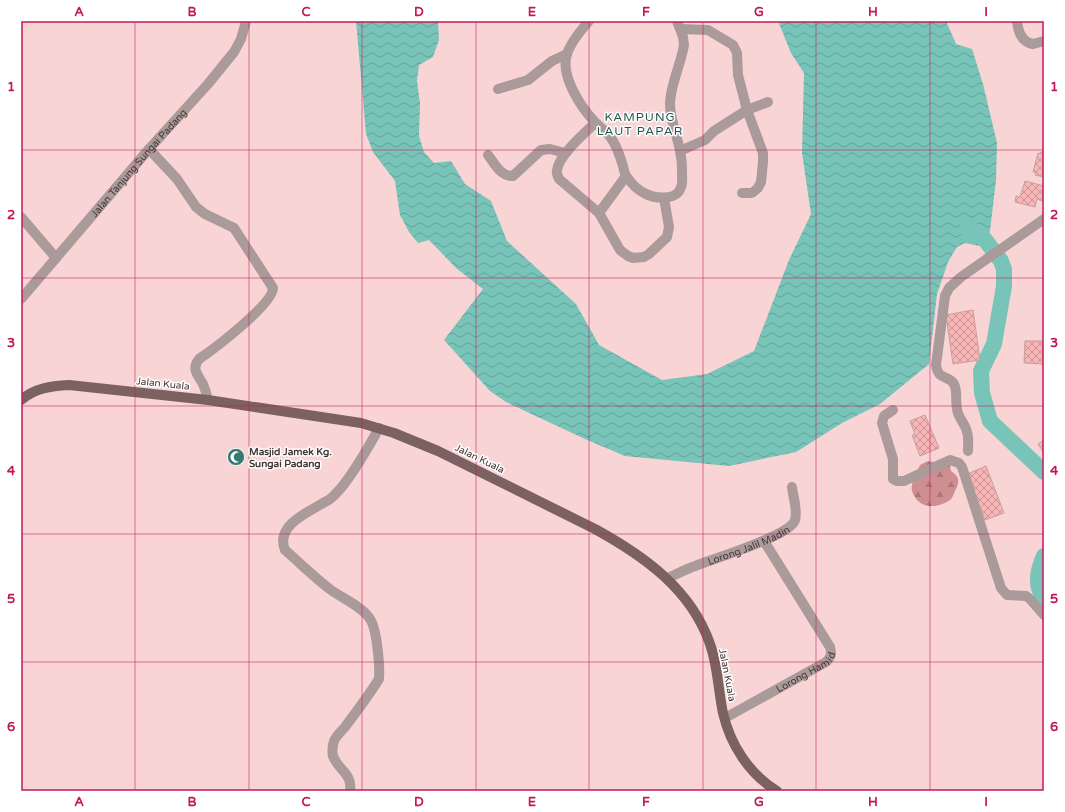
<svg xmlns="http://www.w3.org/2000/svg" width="1065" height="812" font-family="'Varela Round',sans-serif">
  <defs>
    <pattern id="forest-firs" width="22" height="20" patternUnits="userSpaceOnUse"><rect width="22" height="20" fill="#cf8f91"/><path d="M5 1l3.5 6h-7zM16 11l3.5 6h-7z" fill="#aa7677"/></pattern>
    <pattern id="water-waves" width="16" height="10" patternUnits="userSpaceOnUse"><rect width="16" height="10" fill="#78c4b9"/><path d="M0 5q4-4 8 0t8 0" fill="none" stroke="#64a097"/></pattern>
    <pattern id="building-cross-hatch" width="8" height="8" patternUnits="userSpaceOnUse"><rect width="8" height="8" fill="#f8b5b6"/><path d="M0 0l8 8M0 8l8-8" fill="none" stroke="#cb9495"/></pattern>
  </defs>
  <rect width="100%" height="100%" fill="#f9d4d4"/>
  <path fill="url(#forest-firs)" d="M 928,461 L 950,465 L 951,471 C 959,476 960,481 956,489 C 954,492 953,498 950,500 C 950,500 945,503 945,503 C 932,509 917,507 912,491 C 910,484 917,472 920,465 Z"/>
  <path fill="url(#water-waves)" d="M 356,21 L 438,21 L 439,40 L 433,57 L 419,65 L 417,81 L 420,103 L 419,136 L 424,152 L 434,163 L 451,161 L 465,184 L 491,201 L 507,241 L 576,304 L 599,345 L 662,380 L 707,374 L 754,351 L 789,260 L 811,214 L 802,153 L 804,73 L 791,53 L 778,21 L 946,21 L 956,44 L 972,49 L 983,84 L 997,143 L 996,180 L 990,231 L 979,246 L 965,243 L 957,247 L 948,262 L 937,294 L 929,364 L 880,404 L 842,423 L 796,452 L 729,466 L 625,456 L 585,439 L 506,402 L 490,391 L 444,340 L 483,289 L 456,268 L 429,240 L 418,243 L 409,232 L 400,215 L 395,181 L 373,152 L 366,134 Z"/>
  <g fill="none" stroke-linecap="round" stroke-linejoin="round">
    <path stroke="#78c4b9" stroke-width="16" d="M 967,229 L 980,233 L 1001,261 L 1004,269 L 1004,286 L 994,344 L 981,371 L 982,393 L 990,421 L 1044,472
      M 1044,556 C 1038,570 1034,585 1044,598"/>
  </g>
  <path fill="url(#building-cross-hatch)" stroke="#c4a0a0" d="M 1041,152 L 1044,152 L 1044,177 L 1035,175 L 1036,172 L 1033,172 L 1038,153 L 1040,154 Z
    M 1025,181 L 1044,186 L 1042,201 L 1037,199 L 1035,207 L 1015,202 L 1016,196 L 1020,197 Z
    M 973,310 L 980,360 L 953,364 L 946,315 Z
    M 1025,341 L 1044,341 L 1044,364 L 1024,363 Z
    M 925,415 L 939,448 L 920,456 L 912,435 L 915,434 L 910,421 Z
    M 1044,440 L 1044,453 L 1038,444 Z
    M 986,466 L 1004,513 L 985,520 L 967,474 Z"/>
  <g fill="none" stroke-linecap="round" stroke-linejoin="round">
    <g stroke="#aa9a9a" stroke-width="10">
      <path d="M 589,21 C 581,30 571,42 567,54 C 560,75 580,106 594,121 C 599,127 607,131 611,138 C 617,146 620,156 623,166 C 624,169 624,174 627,177 C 631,183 638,190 644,193 C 655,199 677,201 681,187 C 683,183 682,177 682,172 C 682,167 682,162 681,157 C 679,139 670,122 670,104 C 670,86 681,64 684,45 L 683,37 L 677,21"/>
      <path d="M 1017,21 C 1018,32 1022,42 1033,44 L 1044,41"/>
      <path d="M 681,29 L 708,30 L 733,45 L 737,53 L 738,75 L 747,110 L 763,153 L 763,162 L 761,182 L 758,188 L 752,193 L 742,193"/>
      <path d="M 498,89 L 528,80 L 552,61 L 567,54"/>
      <path d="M 595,123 C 584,134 559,155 557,170 C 556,174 558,176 559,179 L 599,213 L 620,250 L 628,256 L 633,258 L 644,257 L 649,254 L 667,237 L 669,227 L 664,198"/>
      <path d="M 149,149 L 177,179 L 196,207 L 205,214 L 234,228 L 273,288 C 273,304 214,349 199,359 C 191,369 198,375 203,384 C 205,389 207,395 208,400"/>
      <path d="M 680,151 L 705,140 L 714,131 L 747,110 L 768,102"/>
      <path d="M 488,155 C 495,164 500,176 513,176 L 541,150 L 550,149 L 565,153"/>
      <path d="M 599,213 L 626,176"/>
      <path d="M 21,217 L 56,258"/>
      <path id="s1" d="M 21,299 L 149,149 L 208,84 L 234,52 L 241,39 L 246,21"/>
      <path d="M 893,410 L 884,416 L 882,423 L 893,459 L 893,479 L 897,481 L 904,481 L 950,460 L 959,463 L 962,467 L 1001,588 L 1007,595 L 1026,596 L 1030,599 L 1044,615"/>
      <path d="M 968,451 C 968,445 969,437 967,432 C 965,423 958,418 957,409 C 955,400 958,392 954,384 C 948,374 938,381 936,365 L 945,296 L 949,288 L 961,277 L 1044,219"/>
      <path id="s2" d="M 668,578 C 675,575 682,571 690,568 C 708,560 790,537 795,520 C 798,510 793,497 792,487"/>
      <path id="s3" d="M 725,718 L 826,662 C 831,657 832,654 830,647 L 764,541"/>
      <path d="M 350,791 C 353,774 338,770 333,756 C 332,751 332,747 334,741 C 336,736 341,732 345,727 C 357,711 369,695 379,679 C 380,666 377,629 370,619 C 363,607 342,598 331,590 C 315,578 300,563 285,550 C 274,524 313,510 330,499 C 334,496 337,492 341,488 C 355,471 368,448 379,428"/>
    </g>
    <path stroke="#7c6161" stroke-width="10" d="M 21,400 C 35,388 51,386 69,385 L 208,400 L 361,423 L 394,433 L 438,451 L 595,529 C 644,556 691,589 710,644 C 718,666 718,690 723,713 C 730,744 749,774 777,791"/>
  </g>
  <path fill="none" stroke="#c2185b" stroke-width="1" stroke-opacity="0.55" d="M 135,21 L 135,791M 249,21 L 249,791M 362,21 L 362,791M 476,21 L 476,791M 589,21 L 589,791M 703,21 L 703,791M 816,21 L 816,791M 930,21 L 930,791M 21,150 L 1044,150M 21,278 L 1044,278M 21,406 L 1044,406M 21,534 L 1044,534M 21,662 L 1044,662"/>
  <defs>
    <symbol id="mosque-disc" viewBox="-11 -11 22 22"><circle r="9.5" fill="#347a71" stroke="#fff"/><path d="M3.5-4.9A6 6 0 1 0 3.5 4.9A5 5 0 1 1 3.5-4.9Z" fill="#fff"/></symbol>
  </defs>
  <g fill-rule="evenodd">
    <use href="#mosque-disc" x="226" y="447" width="20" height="20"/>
  </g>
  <g text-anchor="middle" stroke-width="3" stroke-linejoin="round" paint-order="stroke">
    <g font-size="10" fill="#453637" stroke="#fff">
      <text dy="4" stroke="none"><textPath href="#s1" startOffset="180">Jalan Tanjung Sungai Padang</textPath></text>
      <text transform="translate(163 383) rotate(6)" y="4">Jalan Kuala</text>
      <text transform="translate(480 458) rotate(26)" y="4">Jalan Kuala</text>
      <text dy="4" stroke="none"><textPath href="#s2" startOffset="87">Lorong Jalil Madin</textPath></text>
      <text dy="4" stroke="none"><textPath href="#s3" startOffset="93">Lorong Hamid</textPath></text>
      <text transform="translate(728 675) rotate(79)" y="4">Jalan Kuala</text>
    </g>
    <g font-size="10" font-weight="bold" fill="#453637" stroke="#fff" text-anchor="start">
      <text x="249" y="455">Masjid Jamek Kg.<tspan x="249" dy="12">Sungai Padang</tspan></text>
    </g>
    <g font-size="12" letter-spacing="1" fill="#1d564e" stroke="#fff">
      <text x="640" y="121">KAMPUNG<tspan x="640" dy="14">LAUT PAPAR</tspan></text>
    </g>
  </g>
  <rect width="1065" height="812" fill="none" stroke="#ffffff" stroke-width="44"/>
  <rect x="22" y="22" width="1021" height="768" fill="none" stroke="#c2185b" stroke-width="1.5"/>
  <g font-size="13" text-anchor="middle" font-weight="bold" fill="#c2185b">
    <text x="79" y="16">A</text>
    <text x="192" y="16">B</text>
    <text x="306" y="16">C</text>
    <text x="419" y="16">D</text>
    <text x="532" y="16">E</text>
    <text x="646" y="16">F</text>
    <text x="759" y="16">G</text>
    <text x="873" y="16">H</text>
    <text x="986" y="16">I</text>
    <text x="11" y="91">1</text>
    <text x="1054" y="91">1</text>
    <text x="11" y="219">2</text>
    <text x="1054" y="219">2</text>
    <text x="11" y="347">3</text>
    <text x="1054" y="347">3</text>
    <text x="11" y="475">4</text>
    <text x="1054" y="475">4</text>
    <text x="11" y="603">5</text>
    <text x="1054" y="603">5</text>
    <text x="11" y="731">6</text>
    <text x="1054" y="731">6</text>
    <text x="79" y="806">A</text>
    <text x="192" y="806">B</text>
    <text x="306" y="806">C</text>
    <text x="419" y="806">D</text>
    <text x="532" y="806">E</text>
    <text x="646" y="806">F</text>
    <text x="759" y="806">G</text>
    <text x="873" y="806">H</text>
    <text x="986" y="806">I</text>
  </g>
</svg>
